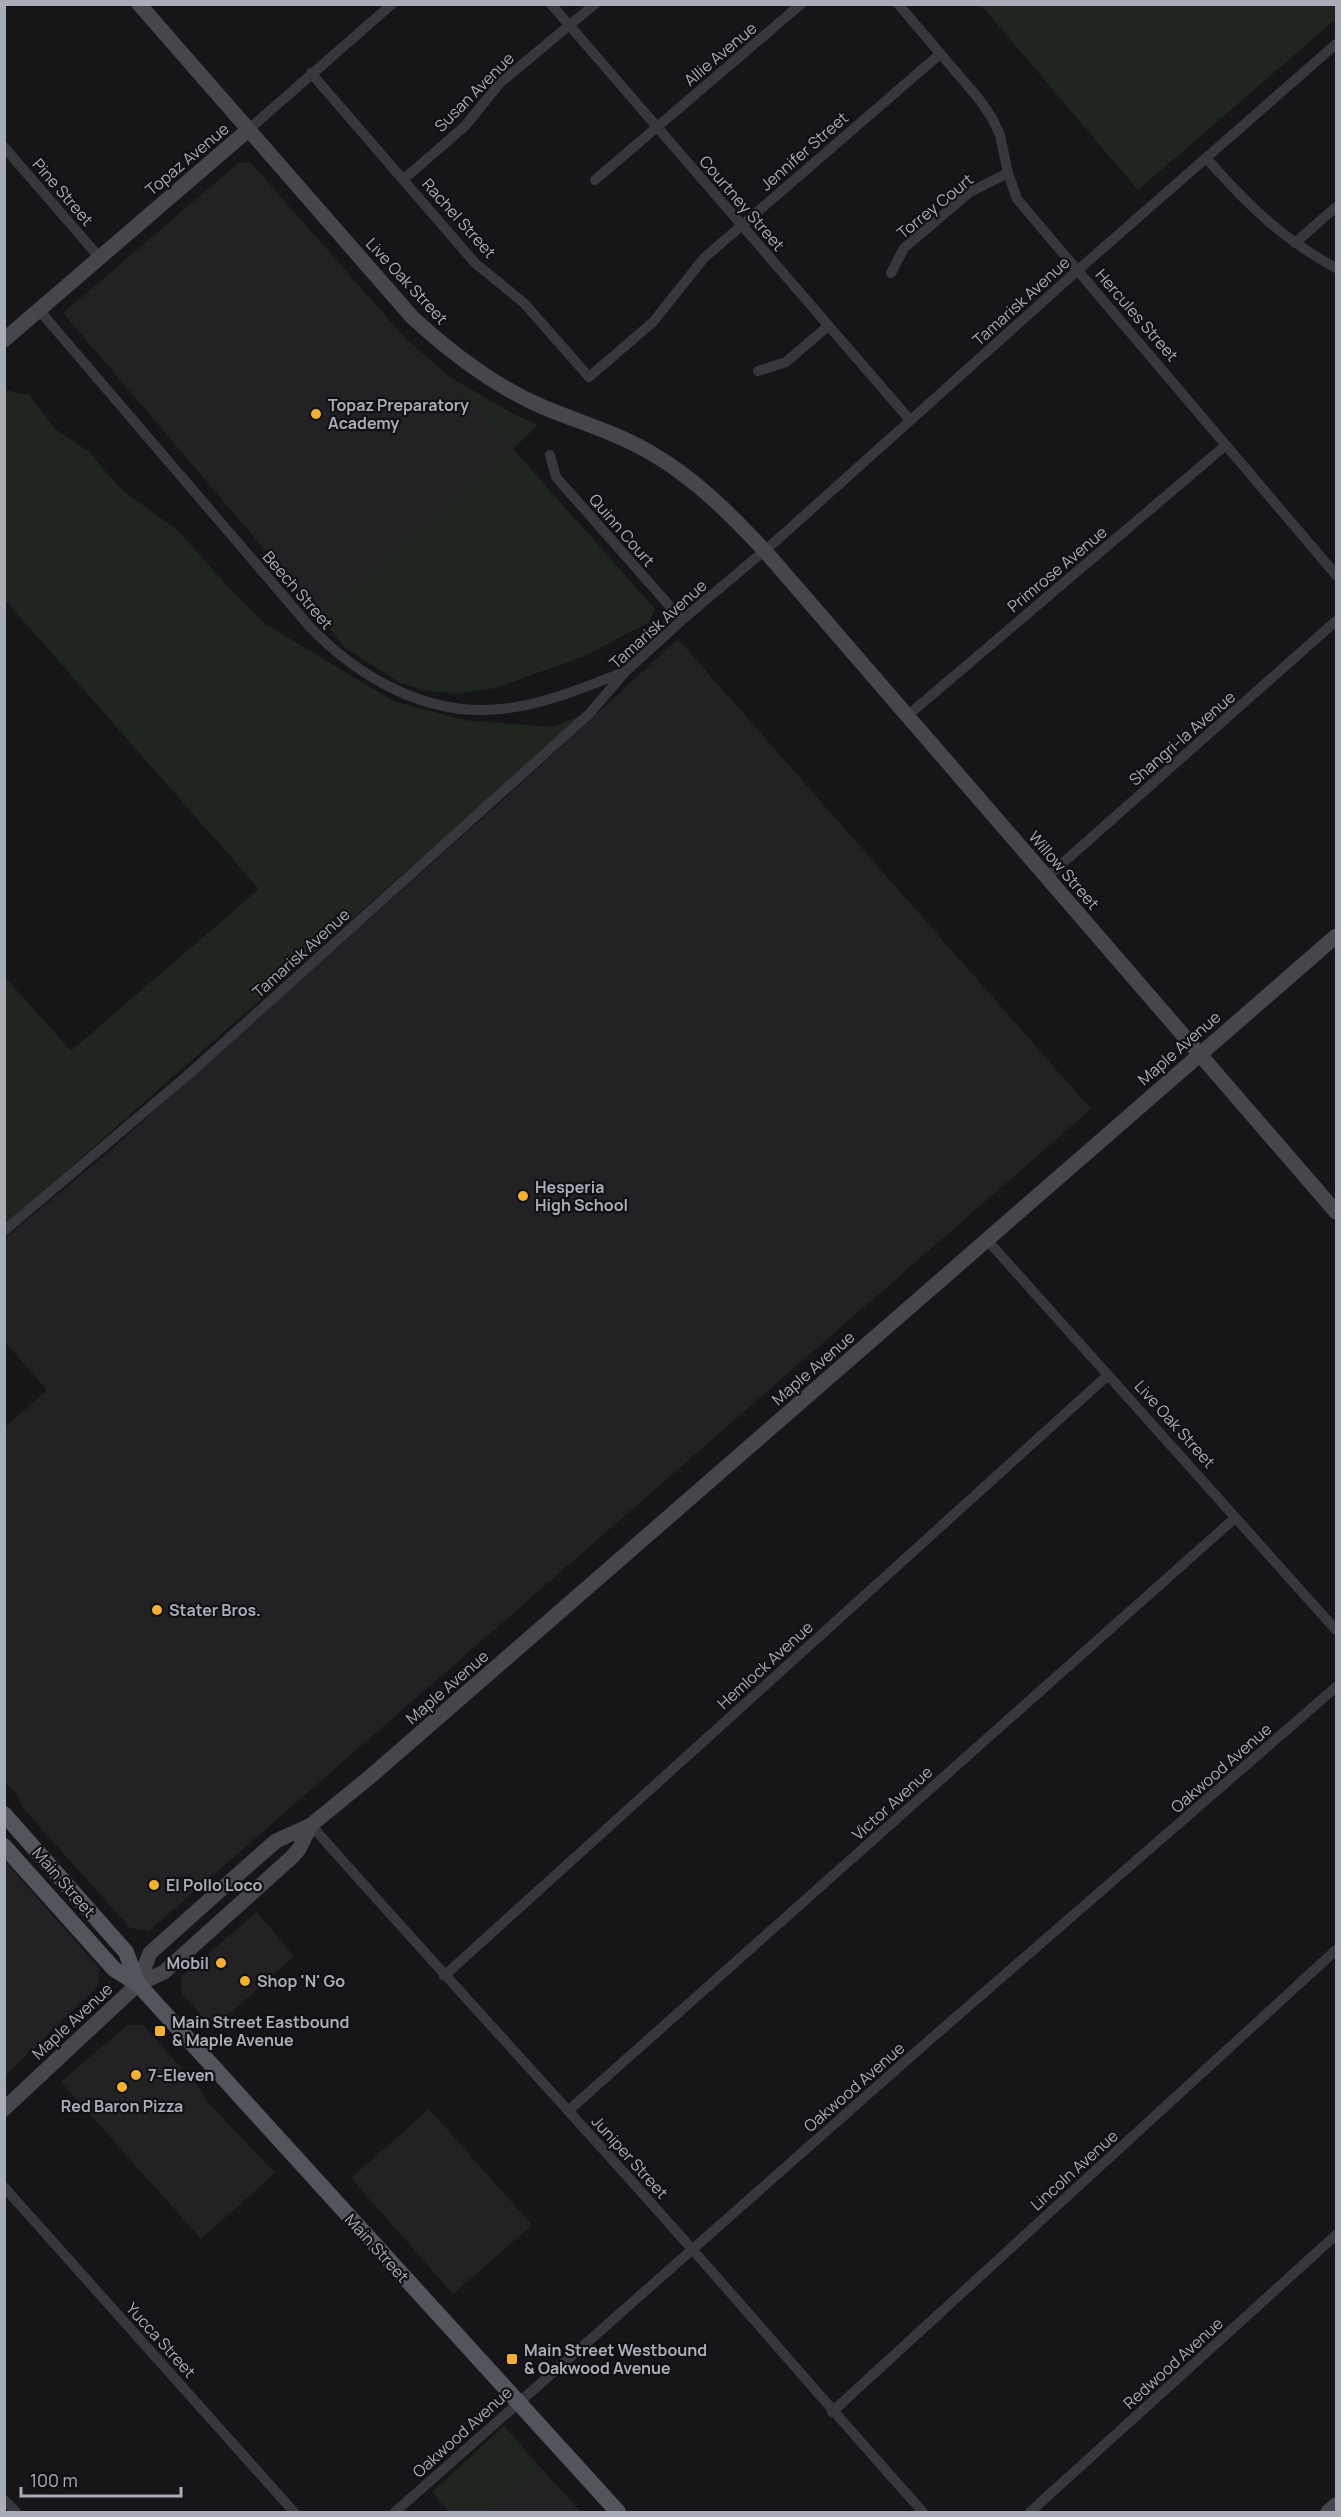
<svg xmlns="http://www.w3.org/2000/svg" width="1341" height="2517" font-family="Manrope,sans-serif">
  <rect width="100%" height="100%" fill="#161618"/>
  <path fill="#222225" d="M 238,163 L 251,163 L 407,340 L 451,378 L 513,449 L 322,617 L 63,313 Z
    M 678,639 L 1091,1109 L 149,1931 L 130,1928 L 22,1807 L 17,1795 L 5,1781 L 4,1428 L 47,1390 L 5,1342 L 5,1238 L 106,1154 L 515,789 Z
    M 5,1861 L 100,1969 L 97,1987 L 5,2076 Z
    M 257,1912 L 294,1956 L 213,2029 L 181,1992 L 182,1976 Z
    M 127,2025 L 143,2025 L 198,2086 L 206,2100 L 275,2173 L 201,2239 L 61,2082 Z
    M 429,2109 L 532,2225 L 453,2294 L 351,2178 Z
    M 539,2466 L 581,2512 L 487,2512 Z"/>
  <path fill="#1e261f" d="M 1336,4 L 1336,19 L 1138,190 L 981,5 Z
    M 451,378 L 512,413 L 538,425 L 513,449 L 655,609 L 649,622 L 585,656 L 495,688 L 458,694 L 422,690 L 398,682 L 343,646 L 322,617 L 513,449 Z
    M 5,390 L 29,395 L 55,429 L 89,452 L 121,489 L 178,531 L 233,592 L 267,625 L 393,701 L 463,720 L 553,727 L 584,714 L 5,1225 L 4,976 L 71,1051 L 259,889 L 5,600 Z
    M 504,2426 L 539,2466 L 487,2512 L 449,2512 L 432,2492 Z"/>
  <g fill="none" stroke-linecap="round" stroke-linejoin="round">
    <path stroke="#37383d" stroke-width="10" d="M 551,4 L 910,420
      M 898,4 L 979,99 L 992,118 L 1000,135 L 1008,173 L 1017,199 L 1336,575
      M 311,73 L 475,263 L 524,303 L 589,377 L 653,322 L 704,258 L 940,54
      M 248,130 L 392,4
      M 4,147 L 99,257
      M 1207,159 C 1247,204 1282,239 1336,268
      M 404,179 L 465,126 L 500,83 L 595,4
      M 595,180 L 801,4
      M 1295,243 L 1336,207
      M 891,273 L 904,248 L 970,192 L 1008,173
      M 39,310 L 310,627 C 359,678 428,717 501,709 C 543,705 585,687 624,672
      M 758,371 L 786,362 L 828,326
      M 550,455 L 556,477 L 682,620
      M 907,716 L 1226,445
      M 1047,877 L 1336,621
      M 4,1231 L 189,1074 L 589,714 L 625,672 L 682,620 L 777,540 L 1078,270 L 1336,44
      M 988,1241 L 1336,1630
      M 311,1825 C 436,1967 566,2106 691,2248 C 769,2336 845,2425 923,2512
      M 444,1976 L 1107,1376
      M 568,2111 L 1235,1518
      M 4,2187 L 294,2512
      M 832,2412 L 1336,1950
      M 4,2500 L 16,2512
      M 395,2512 L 925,2044 L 1336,1687
      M 1030,2512 L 1336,2235"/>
    <path stroke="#45474d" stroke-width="15" d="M 139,4 L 412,317 C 450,352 494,386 543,407 C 579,422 617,433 651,453 C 696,479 730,514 765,551 L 1336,1212
      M 4,340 L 248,130
      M 138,1984 L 150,1953 L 226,1885 L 276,1841 L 311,1825 L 371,1776 L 1336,936
      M 4,2109 L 138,1984 L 164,1972 L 292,1857 L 299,1849 L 311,1825
      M 1328,2512 L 1336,2505"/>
    <path stroke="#53555c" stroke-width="16" d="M 4,1814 L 126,1952 L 138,1984
      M 4,1846 L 114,1969 L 138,1984 L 618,2512"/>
  </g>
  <g fill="#f2b134" stroke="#111113" stroke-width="2">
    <circle cx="316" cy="414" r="6"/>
    <circle cx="523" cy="1196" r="6"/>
    <circle cx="157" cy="1610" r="6"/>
    <circle cx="154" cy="1885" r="6"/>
    <circle cx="221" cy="1963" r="6"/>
    <circle cx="245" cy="1981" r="6"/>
    <rect x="154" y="2025" width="12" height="12" rx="3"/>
    <circle cx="136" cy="2075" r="6"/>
    <circle cx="122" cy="2087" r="6"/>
    <rect x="506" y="2353" width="12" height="12" rx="3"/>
  </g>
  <g text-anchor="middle" stroke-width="4.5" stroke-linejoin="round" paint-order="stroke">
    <g font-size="16" fill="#a8adb8" stroke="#111113">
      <text transform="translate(720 54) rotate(-40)" y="6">Allie Avenue</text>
      <text transform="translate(474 92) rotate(-45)" y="6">Susan Avenue</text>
      <text transform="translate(804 151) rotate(-41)" y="6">Jennifer Street</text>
      <text transform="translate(187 159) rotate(-40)" y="6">Topaz Avenue</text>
      <text transform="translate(63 192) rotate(49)" y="6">Pine Street</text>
      <text transform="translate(742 203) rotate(49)" y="6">Courtney Street</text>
      <text transform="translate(935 206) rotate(-39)" y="6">Torrey Court</text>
      <text transform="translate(459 218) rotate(48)" y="6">Rachel Street</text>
      <text transform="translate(407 281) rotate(47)" y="6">Live Oak Street</text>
      <text transform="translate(1021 301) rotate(-42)" y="6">Tamarisk Avenue</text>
      <text transform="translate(1137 315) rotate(49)" y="6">Hercules Street</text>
      <text transform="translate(622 530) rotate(49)" y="6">Quinn Court</text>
      <text transform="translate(1057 569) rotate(-40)" y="6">Primrose Avenue</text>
      <text transform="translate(298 590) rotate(49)" y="6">Beech Street</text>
      <text transform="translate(658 624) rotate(-42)" y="6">Tamarisk Avenue</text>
      <text transform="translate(1182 738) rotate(-41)" y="6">Shangri-la Avenue</text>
      <text transform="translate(1064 870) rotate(49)" y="6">Willow Street</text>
      <text transform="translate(301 953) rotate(-42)" y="6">Tamarisk Avenue</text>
      <text transform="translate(1179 1048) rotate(-41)" y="6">Maple Avenue</text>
      <text transform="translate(813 1368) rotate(-41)" y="6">Maple Avenue</text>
      <text transform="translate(1175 1424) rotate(48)" y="6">Live Oak Street</text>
      <text transform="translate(765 1665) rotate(-42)" y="6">Hemlock Avenue</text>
      <text transform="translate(447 1687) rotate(-41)" y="6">Maple Avenue</text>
      <text transform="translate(1221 1768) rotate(-41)" y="6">Oakwood Avenue</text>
      <text transform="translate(892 1803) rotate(-42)" y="6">Victor Avenue</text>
      <text transform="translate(64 1882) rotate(49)" y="6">Main Street</text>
      <text transform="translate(72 2021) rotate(-43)" y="6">Maple Avenue</text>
      <text transform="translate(854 2087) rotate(-41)" y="6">Oakwood Avenue</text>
      <text transform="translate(630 2157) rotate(48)" y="6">Juniper Street</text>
      <text transform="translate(1074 2170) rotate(-42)" y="6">Lincoln Avenue</text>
      <text transform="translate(377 2248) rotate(48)" y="6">Main Street</text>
      <text transform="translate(161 2340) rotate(48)" y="6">Yucca Street</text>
      <text transform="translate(1173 2363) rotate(-42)" y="6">Redwood Avenue</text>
      <text transform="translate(462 2432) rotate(-42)" y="6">Oakwood Avenue</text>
    </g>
    <g font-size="16" font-weight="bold" fill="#a8adb8" stroke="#111113" text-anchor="start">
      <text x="328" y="411">Topaz Preparatory<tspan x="328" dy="18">Academy</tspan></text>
      <text x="535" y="1193">Hesperia<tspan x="535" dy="18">High School</tspan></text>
      <text x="169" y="1616">Stater Bros.</text>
      <text x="166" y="1891">El Pollo Loco</text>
      <text x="209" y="1969" text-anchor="end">Mobil</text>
      <text x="257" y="1987">Shop 'N' Go</text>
      <text x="172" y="2028">Main Street Eastbound<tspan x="172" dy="18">&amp; Maple Avenue</tspan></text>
      <text x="148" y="2081">7-Eleven</text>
      <text x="122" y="2112" text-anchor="middle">Red Baron Pizza</text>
      <text x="524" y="2356">Main Street Westbound<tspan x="524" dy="18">&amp; Oakwood Avenue</tspan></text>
    </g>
  </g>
  <rect width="1341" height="2517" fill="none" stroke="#a8adb8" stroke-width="12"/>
  <path d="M21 2487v9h160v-9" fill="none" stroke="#a8adb8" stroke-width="3"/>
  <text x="30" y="2487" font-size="18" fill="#a8adb8" stroke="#111113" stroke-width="4.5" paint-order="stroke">100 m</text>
</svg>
